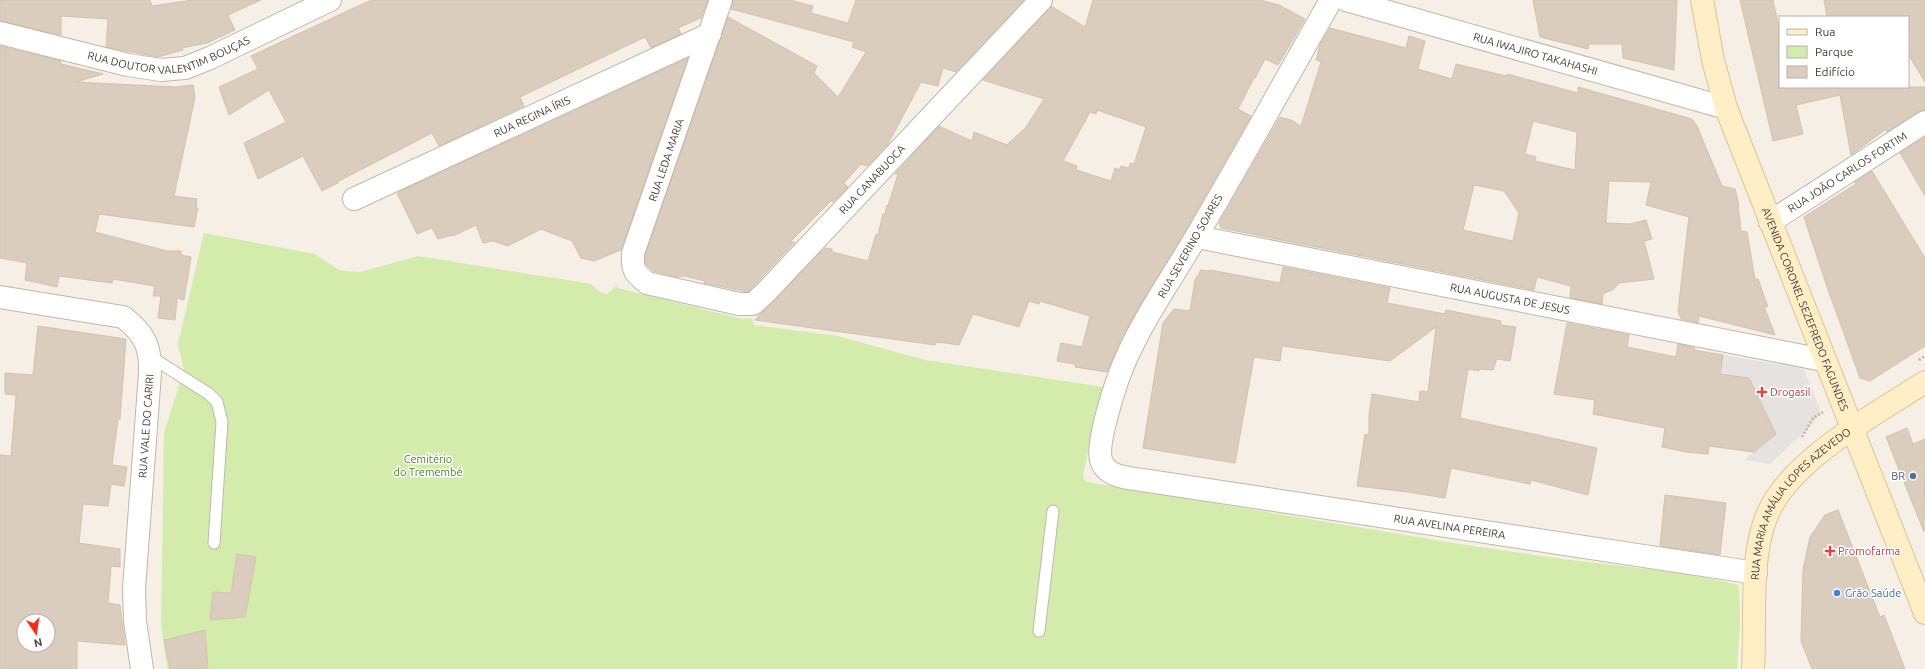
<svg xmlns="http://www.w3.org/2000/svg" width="1925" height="669" font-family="Ubuntu,sans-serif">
  <rect width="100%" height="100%" fill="#f5efe6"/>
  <path fill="#d3ecac" d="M 204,233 L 315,254 L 339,270 L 345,271 L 360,272 L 418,256 L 591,284 L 601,293 L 607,294 L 617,285 L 618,288 L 742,319 L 752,318 L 754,325 L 838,336 L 925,360 L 1103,387 L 1083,475 L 1084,479 L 1087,482 L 1447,542 L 1562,559 L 1692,574 L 1738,585 L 1739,587 L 1740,623 L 1737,669 L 168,669 L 165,655 L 161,624 L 164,433 L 184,370 L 178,344 Z"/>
  <path fill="#e5e2df" d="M 1723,355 L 1804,369 L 1820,410 L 1815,422 L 1770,464 L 1744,460 L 1776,434 L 1749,378 L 1720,373 Z"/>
  <path fill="#dacdbe" stroke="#d3c2ad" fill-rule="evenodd" d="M 0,0 L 150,0 L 152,6 L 192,0 L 261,0 L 228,15 L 235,30 L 207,43 L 182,48 L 183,50 L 158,57 L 106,47 L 108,19 L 61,16 L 61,35 L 0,21 Z
    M 371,0 L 708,0 L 701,18 L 678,28 L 681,34 L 651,48 L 645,37 L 520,97 L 524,106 L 439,146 L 432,133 L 337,182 L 338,183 L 322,191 L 303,156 L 258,179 L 244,143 L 286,122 L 269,90 L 229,115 L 219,87 L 258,69 L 251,56 Z
    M 733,0 L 790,0 L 813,6 L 811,13 L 848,23 L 856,0 L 1024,0 L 956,72 L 943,68 L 938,86 L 921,82 L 888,144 L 867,166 L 861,164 L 844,183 L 848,187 L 833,202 L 831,201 L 790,242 L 795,242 L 748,292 L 704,283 L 705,281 L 684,276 L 678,277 L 653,271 L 647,266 L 645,262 L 645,255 L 728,17 L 817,66 L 814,73 L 838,97 L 866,52 L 852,47 L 854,42 L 731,9 Z
    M 1093,0 L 1260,0 L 1279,5 L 1305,19 L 1278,65 L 1265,59 L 1255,78 L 1254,78 L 1238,109 L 1251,116 L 1185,231 L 1139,307 L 1121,339 L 1107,372 L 1075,367 L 1075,364 L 1057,361 L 1061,343 L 1082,347 L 1090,316 L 1040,301 L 1039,304 L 1029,301 L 1019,327 L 973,314 L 959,345 L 937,342 L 935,345 L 755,320 L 825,248 L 832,249 L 832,252 L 868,261 L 876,234 L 878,235 L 883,214 L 885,214 L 887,205 L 888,206 L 898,174 L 895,174 L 939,126 L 972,141 L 974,132 L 1007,145 L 1026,127 L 1044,99 L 983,80 L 1051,6 L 1085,27 ZM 1097,110 L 1146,127 L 1134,164 L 1130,163 L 1129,168 L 1121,166 L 1119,170 L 1115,168 L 1111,181 L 1076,170 L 1077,166 L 1063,161 L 1090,112 L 1096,114 Z
    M 1533,0 L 1677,0 L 1674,70 L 1623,58 L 1622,44 L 1589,44 L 1588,49 L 1540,37 Z
    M 1740,0 L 1773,0 L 1780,33 L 1780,87 L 1925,87 L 1925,110 L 1918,112 L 1887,132 L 1886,129 L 1851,155 L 1840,95 L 1796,105 L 1803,134 L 1773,141 Z
    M 1824,0 L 1925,0 L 1925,82 L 1908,54 L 1908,17 L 1827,17 Z
    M 1330,28 L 1406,48 L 1409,36 L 1425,41 L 1418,69 L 1452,79 L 1456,64 L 1506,76 L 1507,74 L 1578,93 L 1578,87 L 1692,119 L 1697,126 L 1722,186 L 1735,189 L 1739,205 L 1738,205 L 1741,231 L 1747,232 L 1755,279 L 1758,279 L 1768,307 L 1764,306 L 1775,335 L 1699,316 L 1698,323 L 1681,319 L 1678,311 L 1689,217 L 1646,205 L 1651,182 L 1609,181 L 1606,223 L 1630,224 L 1646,220 L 1652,239 L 1644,241 L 1654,279 L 1619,283 L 1614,289 L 1603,294 L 1602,304 L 1570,298 L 1571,286 L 1537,277 L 1534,290 L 1221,228 L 1219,223 L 1280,117 L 1291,120 L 1301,126 L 1321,62 L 1316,60 L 1320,45 ZM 1533,121 L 1577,132 L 1575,170 L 1535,161 L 1536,157 L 1525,154 ZM 1474,185 L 1504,191 L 1519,213 L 1513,241 L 1463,230 Z
    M 0,46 L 61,61 L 61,64 L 103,74 L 76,82 L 175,87 L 193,85 L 195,97 L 174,196 L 197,199 L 196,208 L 198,208 L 194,227 L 99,214 L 95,232 L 167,251 L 181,251 L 181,255 L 191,257 L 184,300 L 177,298 L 175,320 L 158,318 L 161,296 L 153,296 L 155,286 L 113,279 L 112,283 L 59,276 L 57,287 L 25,280 L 27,263 L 0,258 Z
    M 688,58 L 621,250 L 594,261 L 581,258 L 572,241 L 541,229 L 508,246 L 493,241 L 483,243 L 476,225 L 453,236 L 452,235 L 438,239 L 432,228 L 417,234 L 397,193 Z
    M 1925,137 L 1925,196 L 1900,153 Z
    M 1872,171 L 1925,258 L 1925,346 L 1870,381 L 1860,378 L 1827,287 L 1804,217 L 1856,184 L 1855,182 Z
    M 1283,267 L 1390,288 L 1387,303 L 1445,314 L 1446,310 L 1501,321 L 1501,325 L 1516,327 L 1510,361 L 1497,359 L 1493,370 L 1479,369 L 1479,371 L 1468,369 L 1460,418 L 1597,448 L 1588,495 L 1531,480 L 1530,484 L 1451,468 L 1445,498 L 1408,492 L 1357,486 L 1365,434 L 1369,435 L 1369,415 L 1372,394 L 1419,402 L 1420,391 L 1428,392 L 1436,327 L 1390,361 L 1282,346 L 1280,361 L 1254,357 L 1235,463 L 1143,448 L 1163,323 L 1174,309 L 1190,311 L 1195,280 L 1201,270 L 1210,271 L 1210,270 L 1280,283 Z
    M 1567,323 L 1629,335 L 1627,347 L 1676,357 L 1678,344 L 1695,348 L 1694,350 L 1723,355 L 1720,374 L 1749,378 L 1776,434 L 1754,452 L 1709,446 L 1708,454 L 1686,452 L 1662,447 L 1665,428 L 1593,414 L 1595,400 L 1554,394 Z
    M 38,326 L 126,339 L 120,419 L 118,419 L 112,465 L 127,467 L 124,486 L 111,484 L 108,506 L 83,504 L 79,543 L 120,549 L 120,567 L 111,566 L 108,603 L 120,605 L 125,645 L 77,641 L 77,669 L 0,669 L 0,455 L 11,456 L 16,395 L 5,394 L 5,373 L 33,375 ZM 24,621 L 48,621 L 48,645 L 24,645 Z
    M 1907,428 L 1913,444 L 1925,439 L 1924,532 L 1886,437 Z
    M 1665,495 L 1726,503 L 1720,555 L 1660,546 Z
    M 1838,510 L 1880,617 L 1884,615 L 1905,669 L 1812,669 L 1801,641 L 1803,570 L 1810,537 L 1825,515 Z
    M 237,554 L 256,557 L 245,617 L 210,620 L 213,592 L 231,593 Z
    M 205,630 L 208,669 L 170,669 L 164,640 Z"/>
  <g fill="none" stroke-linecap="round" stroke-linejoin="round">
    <defs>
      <path id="service" d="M 151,357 L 209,394 L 217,402 L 222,422 L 214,543
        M 1039,631 L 1053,511"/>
      <g id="minor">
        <path id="s1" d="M 721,0 L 633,253 C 632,269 634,273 647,283 L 739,304 L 753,304 L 766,292 L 1041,0"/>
        <path id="s2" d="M 1331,0 C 1286,79 1242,159 1196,237 C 1172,278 1144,317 1125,361 C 1117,379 1096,442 1101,460 C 1106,477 1128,478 1142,480 L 1756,573"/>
        <path id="s3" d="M 1346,0 L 1726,108"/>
        <path id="s4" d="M 0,33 L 128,65 L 161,70 L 185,68 L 210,58 L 330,0"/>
        <path id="s5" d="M 354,199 L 710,34"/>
        <path id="s6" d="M 1770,222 L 1925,122"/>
        <path id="s7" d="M 1197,237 L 1823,360"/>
        <path d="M 0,297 L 123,317 C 144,333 151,346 150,373 L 134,589 L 135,621 L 142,669"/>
      </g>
      <g id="secondary">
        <path id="s8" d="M 1702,0 L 1713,60 L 1726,108 L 1925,613"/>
        <path id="s9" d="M 1753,669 C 1756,623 1749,561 1766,518 C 1787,461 1876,414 1925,382"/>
      </g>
    </defs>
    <use href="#service" stroke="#c1b7a8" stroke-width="13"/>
    <use href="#minor" stroke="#c1b7a8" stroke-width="24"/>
    <use href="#secondary" stroke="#dcc494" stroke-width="24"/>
    <path stroke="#c4b298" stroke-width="2.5" stroke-dasharray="2 2" stroke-linecap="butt" d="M 1919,360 L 1925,356
      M 1802,437 L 1813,418 L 1823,412"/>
    <use href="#service" stroke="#fff" stroke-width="11"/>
    <use href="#minor" stroke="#fff" stroke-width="22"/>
    <use href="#secondary" stroke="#ffeec6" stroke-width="22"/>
  </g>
  <g fill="#e0444e" stroke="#fff" stroke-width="1.5">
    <path d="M1760 386h4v4h4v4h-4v4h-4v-4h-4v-4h4z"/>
    <path d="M1828 545h4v4h4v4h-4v4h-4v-4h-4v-4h4z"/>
  </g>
  <circle fill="#5c6f8a" stroke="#fff" stroke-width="1.5" cx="1913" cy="476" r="4"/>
  <circle fill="#3f7fe0" stroke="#fff" stroke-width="1.5" cx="1837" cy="593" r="4"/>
  <g text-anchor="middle" stroke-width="3" stroke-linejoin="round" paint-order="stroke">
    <g font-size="11" fill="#483f35" stroke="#fff">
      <text dy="4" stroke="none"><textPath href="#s4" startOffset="175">RUA DOUTOR VALENTIM BOUÇAS</textPath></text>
      <text dy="4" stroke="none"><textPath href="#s3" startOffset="197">RUA IWAJIRO TAKAHASHI</textPath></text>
      <text dy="4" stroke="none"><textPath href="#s5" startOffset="196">RUA REGINA ÍRIS</textPath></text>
      <text transform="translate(666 160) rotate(-71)" y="4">RUA LEDA MARIA</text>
      <text dy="4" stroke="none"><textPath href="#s6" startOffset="92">RUA JOÃO CARLOS FORTIM</textPath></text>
      <text dy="4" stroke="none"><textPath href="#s1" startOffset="584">RUA CANABUOCA</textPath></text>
      <text transform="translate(1190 246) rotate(-60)" y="4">RUA SEVERINO SOARES</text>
      <text dy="4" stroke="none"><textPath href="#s7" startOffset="319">RUA AUGUSTA DE JESUS</textPath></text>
      <text dy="4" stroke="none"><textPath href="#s8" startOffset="327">AVENIDA CORONEL SEZEFREDO FAGUNDES</textPath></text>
      <text transform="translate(146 426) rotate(-86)" y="4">RUA VALE DO CARIRI</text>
      <text dy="4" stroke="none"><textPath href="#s9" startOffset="182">RUA MARIA AMÁLIA LOPES AZEVEDO</textPath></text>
      <text dy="4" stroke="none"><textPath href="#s2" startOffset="878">RUA AVELINA PEREIRA</textPath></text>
    </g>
    <g font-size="11" fill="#be3a42" stroke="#fff" text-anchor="start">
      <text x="1770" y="396">Drogasil</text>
      <text x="1838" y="555">Promofarma</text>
    </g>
    <g font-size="11" fill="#4c7f23" stroke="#fff">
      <text x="428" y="463">Cemitério<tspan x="428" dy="13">do Tremembé</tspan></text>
    </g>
    <g font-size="11" fill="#4e5e75" stroke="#fff" text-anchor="end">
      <text x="1905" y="480">BR</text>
    </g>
    <g font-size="11" fill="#366cbe" stroke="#fff" text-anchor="start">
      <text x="1845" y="597">Grão Saúde</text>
    </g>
  </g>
  <rect x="1779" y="16" width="130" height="72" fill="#ffffff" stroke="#b6b2ae"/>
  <rect x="1787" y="29" width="20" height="6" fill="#ffeec6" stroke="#b6b2ae"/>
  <text x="1815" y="36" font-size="12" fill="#483f35">Rua</text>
  <rect x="1787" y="46" width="20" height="12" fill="#d3ecac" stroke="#b6b2ae"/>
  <text x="1815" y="56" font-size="12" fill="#483f35">Parque</text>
  <rect x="1787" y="66" width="20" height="12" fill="#dacdbe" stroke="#b6b2ae"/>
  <text x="1815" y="76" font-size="12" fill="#483f35">Edifício</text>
  <g transform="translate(36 633) rotate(167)"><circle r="19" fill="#ffffff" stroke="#b6b2ae"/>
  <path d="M0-3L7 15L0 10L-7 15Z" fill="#ff2813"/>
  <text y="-6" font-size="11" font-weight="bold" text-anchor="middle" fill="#483f35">N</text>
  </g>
</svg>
